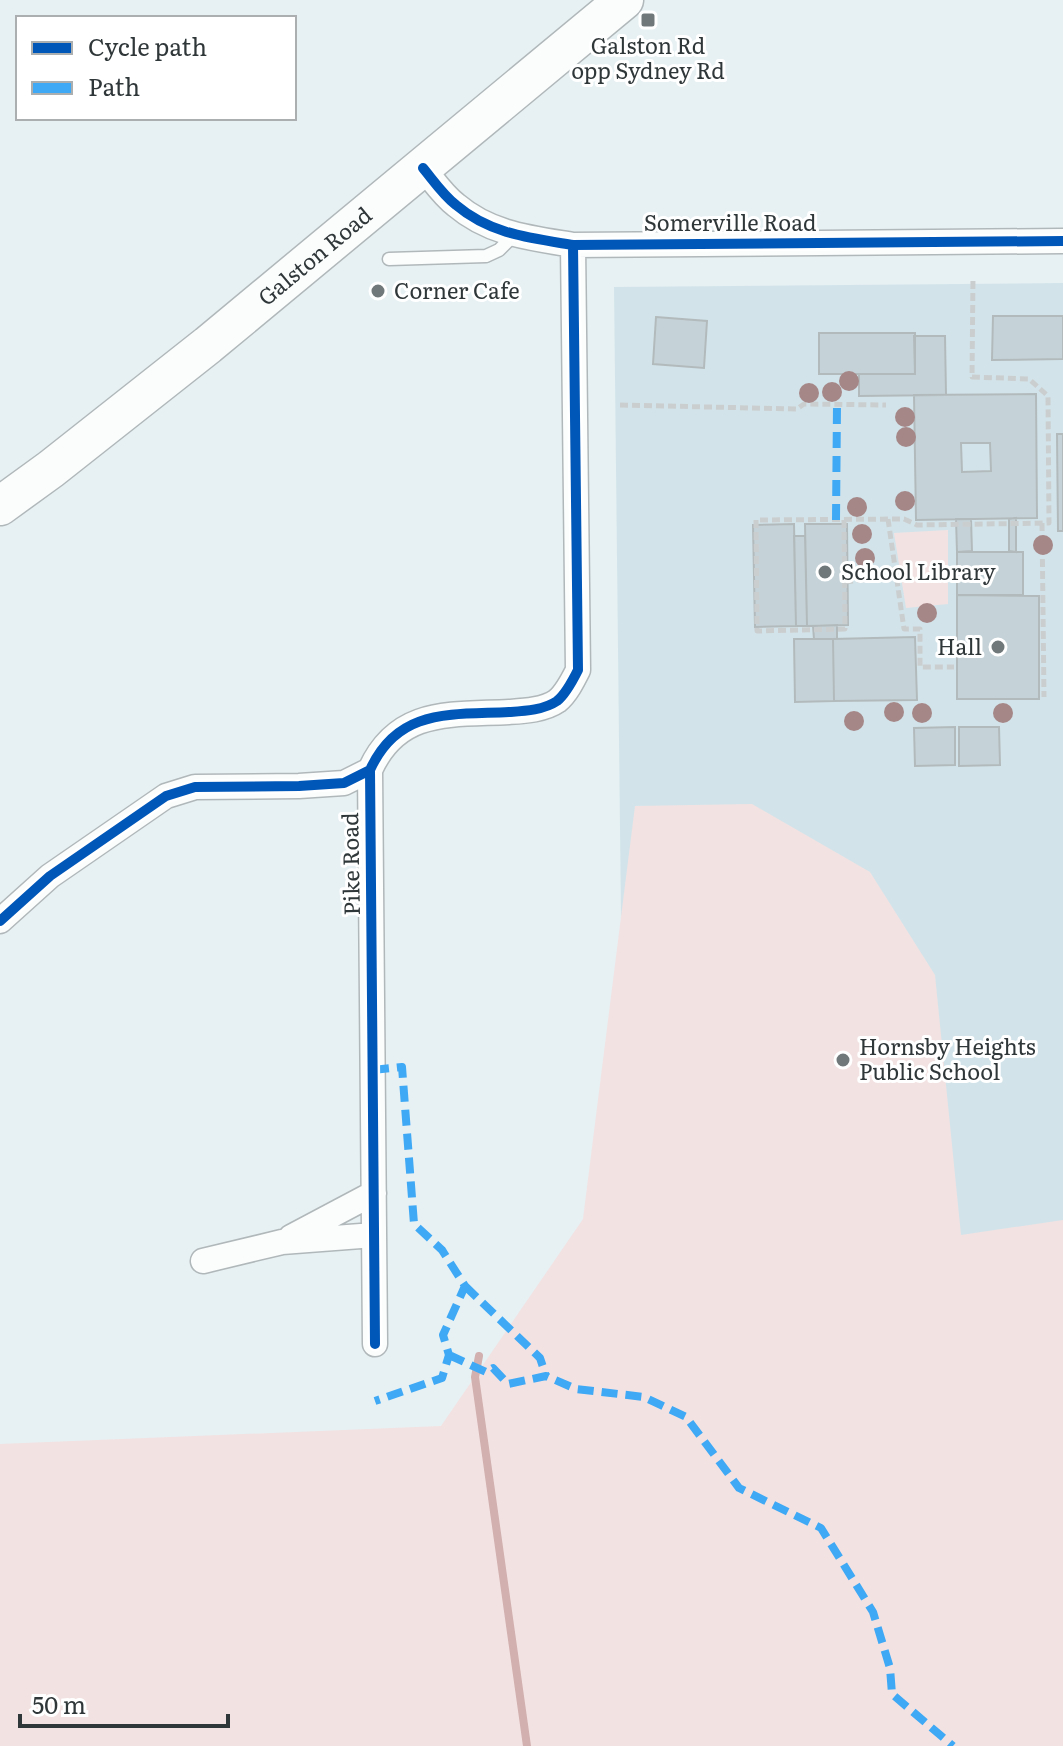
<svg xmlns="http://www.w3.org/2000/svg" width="1063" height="1746" font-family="Literata,serif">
  <rect width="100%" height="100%" fill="#e7f0f3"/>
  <path fill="#d2e4ea" d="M 1063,283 L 1063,1369 L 626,1369 L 614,287 Z"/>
  <path fill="#f3e2e2" d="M 948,530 L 948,604 L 906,608 L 894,533 Z
    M 752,804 L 870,872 L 935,975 L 961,1235 L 1063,1220 L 1063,1746 L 0,1746 L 0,1444 L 441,1426 L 583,1219 L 635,806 Z"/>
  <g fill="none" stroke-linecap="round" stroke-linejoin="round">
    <path stroke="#d1b0af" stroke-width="8" d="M 479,1356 L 475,1377 L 527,1746"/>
  </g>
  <path fill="#c5d3d8" stroke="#b3babc" stroke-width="2" fill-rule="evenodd" d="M 993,316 L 1063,316 L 1063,359 L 992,360 Z
    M 656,317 L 707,321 L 704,368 L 653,364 Z
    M 819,333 L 915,333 L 915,374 L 819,374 Z
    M 914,336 L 945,336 L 946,395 L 859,396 L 859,374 L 915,374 Z
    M 1036,394 L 1037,518 L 916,520 L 914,395 ZM 961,443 L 990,443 L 991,471 L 962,472 Z
    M 1057,434 L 1063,434 L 1063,531 L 1058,531 Z
    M 1016,518 L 1016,552 L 1009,551 L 1009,519 Z
    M 956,519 L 971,519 L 972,551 L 957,552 Z
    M 794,524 L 796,626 L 755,627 L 753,525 Z
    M 805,524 L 847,524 L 848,625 L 807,626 Z
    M 794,536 L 805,536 L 807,626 L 796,626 Z
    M 957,552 L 1023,552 L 1023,595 L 957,595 Z
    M 957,595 L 1039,596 L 1039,699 L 957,699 Z
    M 837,625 L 837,639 L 814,639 L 813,626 Z
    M 915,637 L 917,700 L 834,701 L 833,639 Z
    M 794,639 L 833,639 L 834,701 L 795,702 Z
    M 955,727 L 955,765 L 915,766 L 914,728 Z
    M 959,727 L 999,727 L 1000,765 L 959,766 Z"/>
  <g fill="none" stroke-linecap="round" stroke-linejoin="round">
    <defs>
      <path id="lane" d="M 389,259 L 486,256 L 499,250 L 513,236"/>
      <path id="street" d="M 423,168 C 433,180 443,195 456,205 C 490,234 530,238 573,245 L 1063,241
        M 0,921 L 50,876 L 166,796 L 195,787 L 299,786 L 344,783 L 370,770
        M 291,1237 L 374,1193
        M 203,1261 L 282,1242 L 374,1235
        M 375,1344 L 370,770 C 398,708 450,715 509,712 C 524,711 544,710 557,701 C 566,694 573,680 578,670 L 573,245"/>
      <g id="primary">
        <path id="s1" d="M 0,506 L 51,469 L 208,345 L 624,0"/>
      </g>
    </defs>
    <use href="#lane" stroke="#b1b8ba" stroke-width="15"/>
    <use href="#street" stroke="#b1b8ba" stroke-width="27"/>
    <use href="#primary" stroke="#b1b8ba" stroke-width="41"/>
    <path stroke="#cbcecf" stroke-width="5" stroke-dasharray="8 4" stroke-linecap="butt" d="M 620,405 L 797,409 L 804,404 L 886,405
      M 888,519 L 904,629 L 920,629 L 920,667 L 954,667
      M 844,520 L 845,629 L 757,631 L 756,520 L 904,519 L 917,525 L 1049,523 L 1048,396 L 1029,379 L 972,377 L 973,277
      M 1042,523 L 1044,697
      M 845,582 L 896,576"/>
    <use href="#lane" stroke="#fbfdfd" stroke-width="12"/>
    <use href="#street" stroke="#fbfdfd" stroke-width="24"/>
    <use href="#primary" stroke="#fbfdfd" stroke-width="38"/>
    <path stroke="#3fa9f5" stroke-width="8" stroke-dasharray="16 8" stroke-linecap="butt" d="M 836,520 L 837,405
      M 373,1070 L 402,1067 L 414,1224 L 442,1250 L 465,1286 L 443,1335 L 449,1355 L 442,1378 L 375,1401
      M 465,1286 L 540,1358 L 546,1376
      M 449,1355 L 486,1372 L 493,1368 L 508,1384 L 546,1376 L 576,1389 L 644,1397 L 686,1417 L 739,1488 L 821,1528 L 873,1612 L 890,1668 L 892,1694 L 953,1746"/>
    <defs>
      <path id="cycleway" d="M 423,168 C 433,180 443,195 456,205 C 490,234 530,238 573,245 L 1063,241
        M 0,921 L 50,876 L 166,796 L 195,787 L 299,786 L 344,783 L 370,770
        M 375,1344 L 370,770 C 398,708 450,715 509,712 C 524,711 544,710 557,701 C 566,694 573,680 578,670 L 573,245"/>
    </defs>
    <use href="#cycleway" stroke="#fff" stroke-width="15"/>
    <use href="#cycleway" stroke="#0057b8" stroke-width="10"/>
  </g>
  <g fill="#a68788">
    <circle cx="849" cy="381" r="10"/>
    <circle cx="832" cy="392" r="10"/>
    <circle cx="809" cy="393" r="10"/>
    <circle cx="905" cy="417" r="10"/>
    <circle cx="906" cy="437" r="10"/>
    <circle cx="905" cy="501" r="10"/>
    <circle cx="857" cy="507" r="10"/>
    <circle cx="862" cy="534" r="10"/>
    <circle cx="1043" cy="545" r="10"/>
    <circle cx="865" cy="558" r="10"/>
    <circle cx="927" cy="613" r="10"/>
    <circle cx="894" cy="712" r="10"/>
    <circle cx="922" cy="713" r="10"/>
    <circle cx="1003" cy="713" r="10"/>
    <circle cx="854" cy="721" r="10"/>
  </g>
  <g fill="#70787a" stroke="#fff" stroke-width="3">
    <rect x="640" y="12" width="16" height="16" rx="4"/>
    <circle cx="378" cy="291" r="8"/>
    <circle cx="825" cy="572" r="8"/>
    <circle cx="998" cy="647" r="8"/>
    <circle cx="843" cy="1060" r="8"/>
  </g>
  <g text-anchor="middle" stroke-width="6" stroke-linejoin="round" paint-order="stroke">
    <g font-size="22" fill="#303739" stroke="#fff" text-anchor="start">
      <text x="648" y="54" text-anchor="middle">Galston Rd<tspan x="648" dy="25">opp Sydney Rd</tspan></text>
      <text x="394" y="299">Corner Cafe</text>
      <text x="841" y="580">School Library</text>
      <text x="982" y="655" text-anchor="end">Hall</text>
      <text x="859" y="1055">Hornsby Heights<tspan x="859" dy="25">Public School</tspan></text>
    </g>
    <g font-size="22" fill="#303739" stroke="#fff">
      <text x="730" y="231">Somerville Road</text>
      <text dy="8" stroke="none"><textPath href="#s1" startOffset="402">Galston Road</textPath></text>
      <text transform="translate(351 864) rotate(-91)" y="8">Pike Road</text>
    </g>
  </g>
  <rect x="16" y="16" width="280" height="104" fill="#ffffff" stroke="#acafb0" stroke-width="2"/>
  <rect x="32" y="42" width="40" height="12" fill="#0057b8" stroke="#acafb0" stroke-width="2"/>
  <text x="88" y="56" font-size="24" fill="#303739">Cycle path</text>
  <rect x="32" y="82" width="40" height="12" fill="#3fa9f5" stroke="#acafb0" stroke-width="2"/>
  <text x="88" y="96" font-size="24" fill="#303739">Path</text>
  <path d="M20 1714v12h208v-12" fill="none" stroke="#303739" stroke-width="4"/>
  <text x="32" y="1714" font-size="24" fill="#303739" stroke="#ffffff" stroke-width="6" paint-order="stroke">50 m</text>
</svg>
